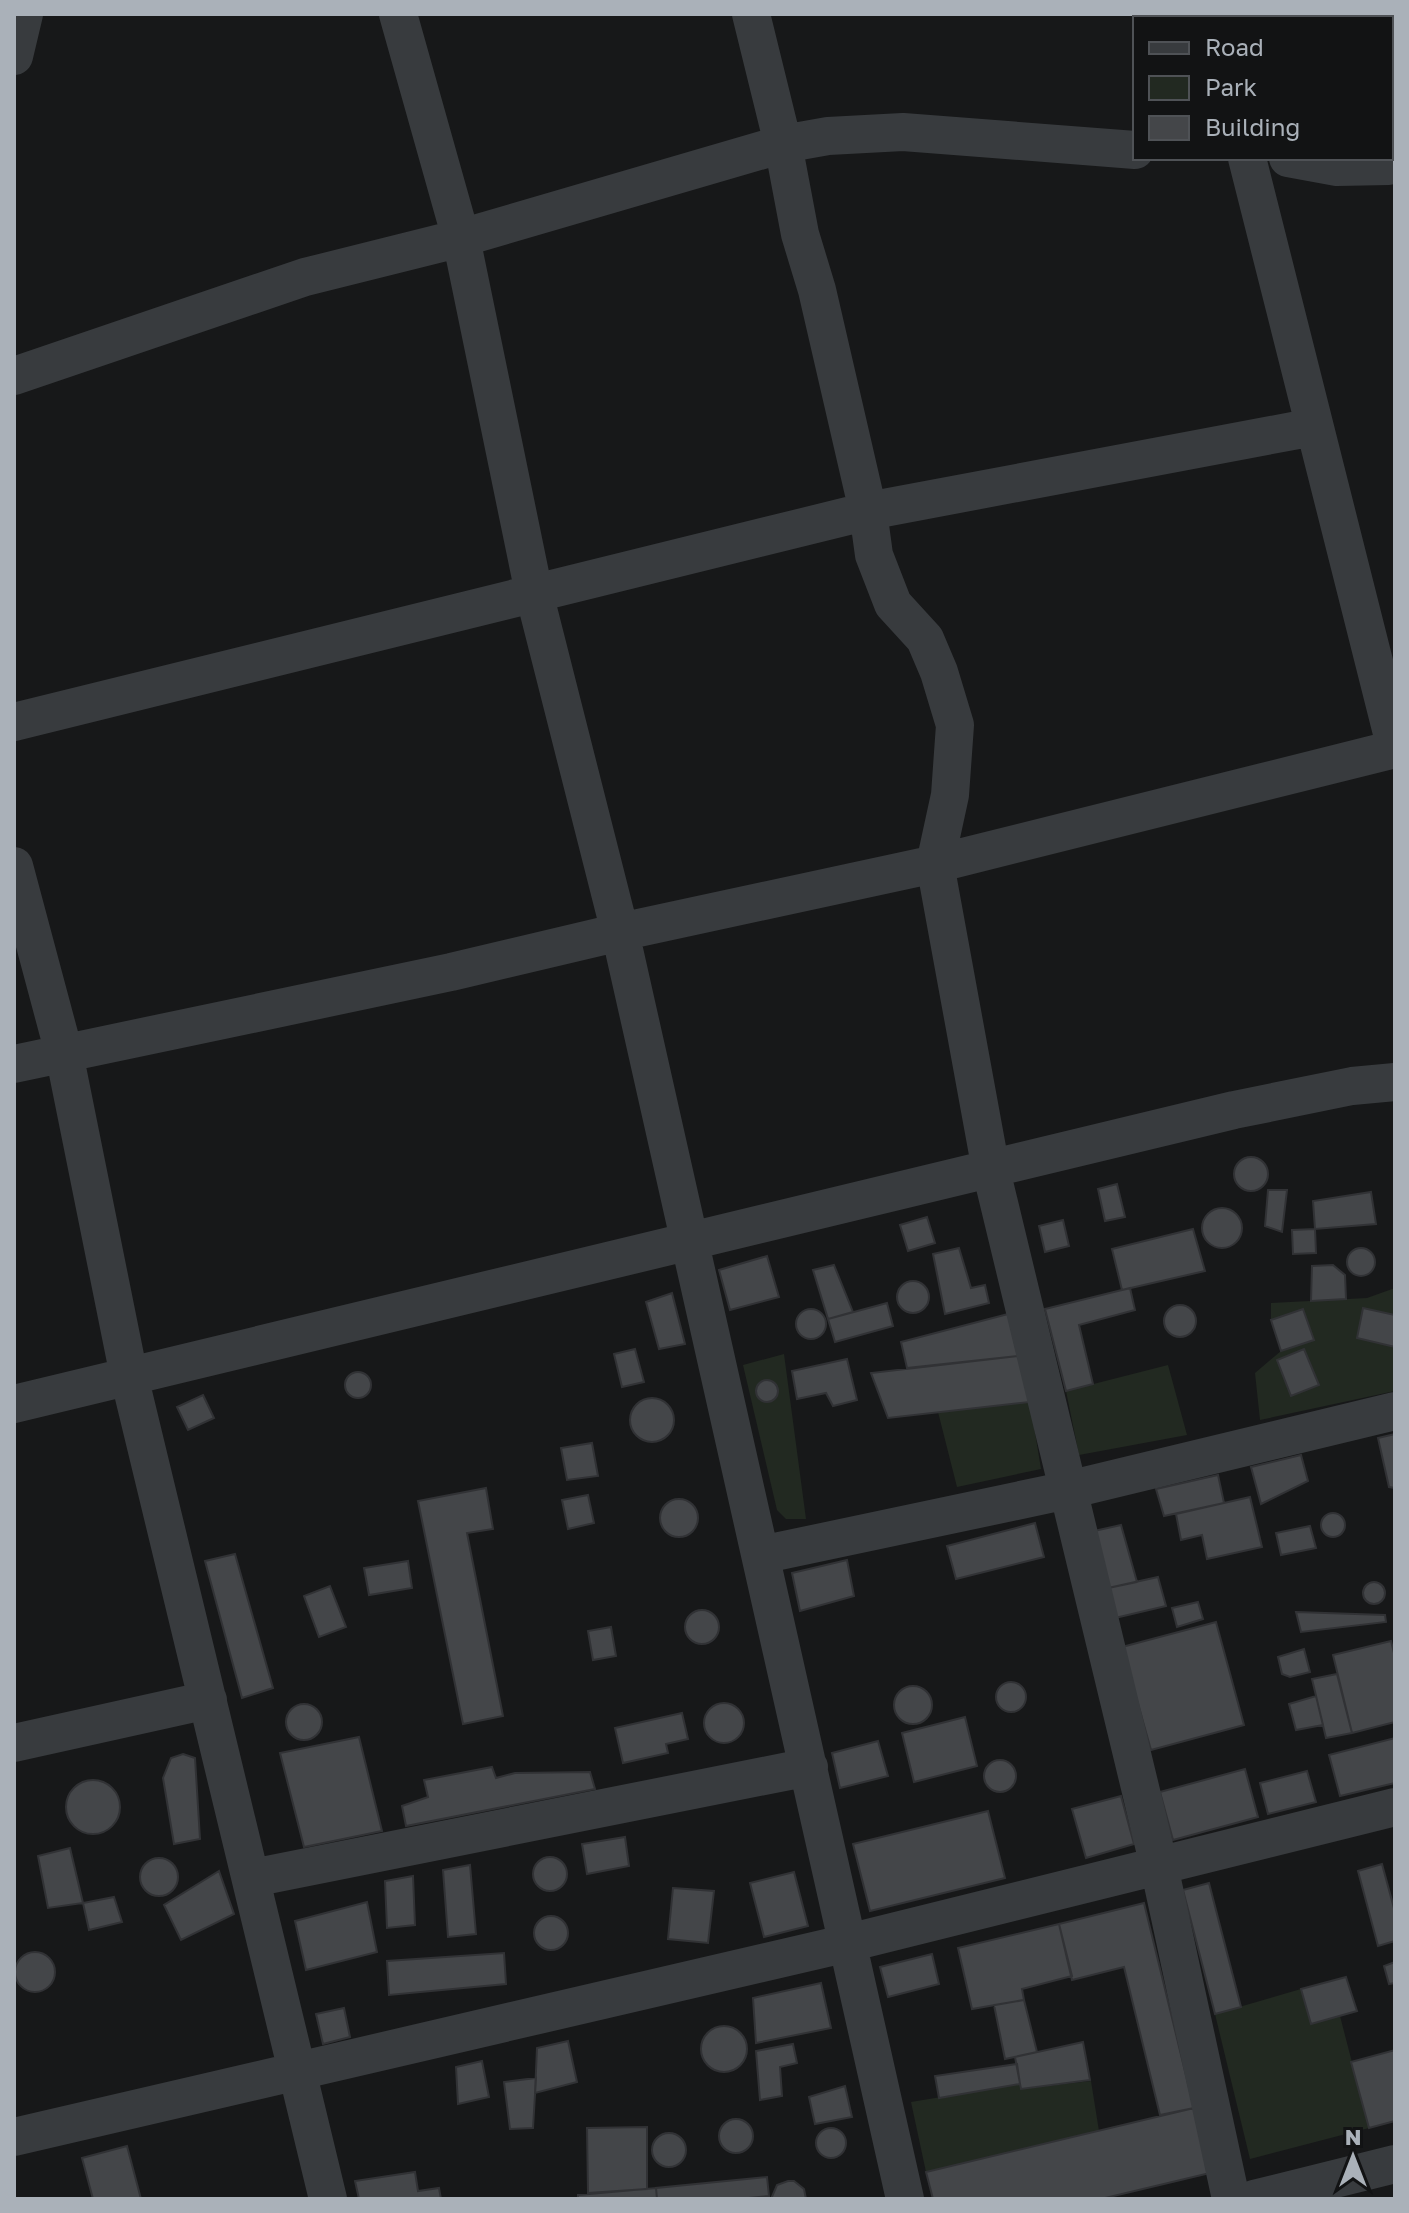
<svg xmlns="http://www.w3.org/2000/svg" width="1409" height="2213" font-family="'Golos Text',sans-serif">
  <rect width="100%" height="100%" fill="#171819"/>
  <path fill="#222921" d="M 1395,1288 L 1395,1391 L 1260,1420 L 1255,1373 L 1281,1351 L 1271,1320 L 1271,1303 L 1367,1298 Z
    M 784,1354 L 806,1519 L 786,1519 L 777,1510 L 743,1365 Z
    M 1168,1365 L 1187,1435 L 1079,1455 L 1066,1391 Z
    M 1030,1402 L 1041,1469 L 957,1487 L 938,1412 Z
    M 1301,1989 L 1311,2024 L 1340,2016 L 1369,2128 L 1250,2159 L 1215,2014 Z
    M 1091,2081 L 1099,2131 L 926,2172 L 911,2102 L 1020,2084 L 1021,2089 Z"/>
  <path fill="#444649" stroke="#313235" stroke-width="2" d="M1234 1174a17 17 0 1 1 34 0a17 17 0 1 1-34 0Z
    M 1117,1184 L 1125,1217 L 1105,1221 L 1098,1189 Z
    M 1268,1190 L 1287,1190 L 1282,1232 L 1265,1226 Z
    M 1371,1192 L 1376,1224 L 1315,1229 L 1313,1201 Z
    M1202 1228a20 20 0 1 1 40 0a20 20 0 1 1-40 0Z
    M 927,1217 L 935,1243 L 908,1251 L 900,1225 Z
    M 1063,1220 L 1069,1246 L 1045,1252 L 1039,1226 Z
    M 1193,1229 L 1205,1271 L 1122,1290 L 1112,1249 Z
    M 1315,1229 L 1316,1253 L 1293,1254 L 1292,1230 Z
    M1347 1262a14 14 0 1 1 28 0a14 14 0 1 1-28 0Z
    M 959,1248 L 971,1288 L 985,1285 L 989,1303 L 945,1314 L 933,1254 Z
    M 767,1256 L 779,1297 L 730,1310 L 719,1270 Z
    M 834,1265 L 853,1312 L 828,1319 L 813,1270 Z
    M 1333,1265 L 1345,1275 L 1346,1299 L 1311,1301 L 1312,1266 Z
    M897 1297a16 16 0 1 1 32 0a16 16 0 1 1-32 0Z
    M 1130,1288 L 1135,1310 L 1079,1325 L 1093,1384 L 1066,1391 L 1045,1309 Z
    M 672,1293 L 685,1344 L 659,1349 L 646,1302 Z
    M 887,1303 L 893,1326 L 835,1342 L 828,1319 Z
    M1164 1321a16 16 0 1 1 32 0a16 16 0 1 1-32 0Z
    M 1363,1308 L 1395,1315 L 1395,1347 L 1357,1338 Z
    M 1303,1309 L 1314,1340 L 1281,1351 L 1271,1320 Z
    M796 1324a15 15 0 1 1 30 0a15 15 0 1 1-30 0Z
    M 1008,1314 L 1018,1356 L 907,1368 L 901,1342 Z
    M 635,1349 L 644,1382 L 622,1387 L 614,1354 Z
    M 1304,1349 L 1319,1385 L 1291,1396 L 1277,1360 Z
    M 1018,1356 L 1030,1402 L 888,1418 L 871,1373 Z
    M 847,1359 L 857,1400 L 833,1406 L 826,1393 L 797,1399 L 792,1371 Z
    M345 1385a13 13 0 1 1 26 0a13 13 0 1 1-26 0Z
    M756 1391a11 11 0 1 1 22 0a11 11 0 1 1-22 0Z
    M 203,1395 L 214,1418 L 188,1430 L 177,1407 Z
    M630 1420a22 22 0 1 1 44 0a22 22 0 1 1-44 0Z
    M 1395,1434 L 1395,1488 L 1389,1487 L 1378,1438 Z
    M 592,1443 L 598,1476 L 567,1480 L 561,1448 Z
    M 1301,1455 L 1308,1481 L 1261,1504 L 1251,1467 Z
    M 1218,1475 L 1224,1503 L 1164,1516 L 1156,1489 Z
    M 486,1488 L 493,1529 L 467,1533 L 503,1716 L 463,1724 L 418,1501 Z
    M 588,1495 L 594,1523 L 568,1529 L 562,1500 Z
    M 1250,1497 L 1262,1547 L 1207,1559 L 1202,1535 L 1181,1540 L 1176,1514 Z
    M660 1518a19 19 0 1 1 38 0a19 19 0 1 1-38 0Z
    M1321 1525a12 12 0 1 1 24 0a12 12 0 1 1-24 0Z
    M 1035,1523 L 1044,1557 L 956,1579 L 947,1546 Z
    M 1121,1525 L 1137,1582 L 1108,1588 L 1094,1531 Z
    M 1310,1526 L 1316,1548 L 1281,1555 L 1276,1533 Z
    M 235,1554 L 273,1688 L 242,1698 L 205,1561 Z
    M 847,1560 L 854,1596 L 800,1611 L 792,1573 Z
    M 408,1561 L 412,1588 L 369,1595 L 364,1568 Z
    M 1158,1577 L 1166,1606 L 1115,1618 L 1108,1588 Z
    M1363 1593a11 11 0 1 1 22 0a11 11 0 1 1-22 0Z
    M 330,1586 L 346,1627 L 319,1637 L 304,1596 Z
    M 1198,1602 L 1203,1619 L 1177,1627 L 1172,1608 Z
    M685 1627a17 17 0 1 1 34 0a17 17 0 1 1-34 0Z
    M 1296,1612 L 1385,1615 L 1386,1622 L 1301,1632 Z
    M 1216,1622 L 1244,1725 L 1151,1750 L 1122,1647 Z
    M 611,1627 L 616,1656 L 593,1660 L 588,1631 Z
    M 1391,1641 L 1395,1657 L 1395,1722 L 1352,1733 L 1333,1655 Z
    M 1304,1649 L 1310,1672 L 1290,1677 L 1282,1674 L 1278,1657 Z
    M 1337,1674 L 1352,1733 L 1326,1738 L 1312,1679 Z
    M996 1697a15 15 0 1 1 30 0a15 15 0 1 1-30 0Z
    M894 1705a19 19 0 1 1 38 0a19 19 0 1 1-38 0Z
    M 1316,1696 L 1323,1725 L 1296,1730 L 1289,1704 Z
    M704 1723a20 20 0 1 1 40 0a20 20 0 1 1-40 0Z
    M286 1722a18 18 0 1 1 36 0a18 18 0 1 1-36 0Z
    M 682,1713 L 688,1739 L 666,1744 L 668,1753 L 623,1763 L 615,1728 Z
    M 965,1717 L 977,1766 L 914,1782 L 902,1733 Z
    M 359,1737 L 382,1831 L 304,1847 L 280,1753 Z
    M 1395,1738 L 1395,1783 L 1340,1796 L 1329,1755 Z
    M 878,1741 L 888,1776 L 840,1788 L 832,1753 Z
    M 183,1754 L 195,1758 L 200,1839 L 174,1844 L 163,1778 L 171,1758 Z
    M984 1776a16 16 0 1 1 32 0a16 16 0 1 1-32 0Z
    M 492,1767 L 496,1778 L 515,1773 L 590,1772 L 595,1789 L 406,1826 L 402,1806 L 428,1797 L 424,1780 Z
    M 1245,1769 L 1258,1817 L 1173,1840 L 1160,1792 Z
    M 1307,1771 L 1316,1802 L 1268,1814 L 1260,1783 Z
    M66 1807a27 27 0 1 1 54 0a27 27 0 1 1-54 0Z
    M 1121,1796 L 1134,1844 L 1086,1858 L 1072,1809 Z
    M 988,1811 L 1005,1878 L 870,1911 L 853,1844 Z
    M 625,1837 L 629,1866 L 587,1874 L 582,1844 Z
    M 70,1848 L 83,1903 L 48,1908 L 38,1856 Z
    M533 1874a17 17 0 1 1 34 0a17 17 0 1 1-34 0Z
    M140 1877a19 19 0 1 1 38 0a19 19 0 1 1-38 0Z
    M 1382,1864 L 1395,1912 L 1395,1941 L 1378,1946 L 1358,1871 Z
    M 470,1865 L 476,1934 L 448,1937 L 443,1870 Z
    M 219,1871 L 234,1914 L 181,1940 L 164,1905 Z
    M 794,1872 L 808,1926 L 764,1937 L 750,1883 Z
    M 413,1876 L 415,1925 L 387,1928 L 385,1881 Z
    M 1209,1883 L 1241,2007 L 1215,2014 L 1183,1890 Z
    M 673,1888 L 714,1891 L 708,1943 L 668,1939 Z
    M 114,1897 L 122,1922 L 89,1930 L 83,1903 Z
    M 367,1902 L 377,1952 L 306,1970 L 295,1921 Z
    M 1144,1903 L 1194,2108 L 1160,2115 L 1124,1967 L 1072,1980 L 1059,1924 Z
    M534 1933a17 17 0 1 1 34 0a17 17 0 1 1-34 0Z
    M 1059,1924 L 1072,1976 L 1022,1989 L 1024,2000 L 972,2009 L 958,1948 Z
    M15 1972a20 20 0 1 1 40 0a20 20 0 1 1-40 0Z
    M 504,1953 L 506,1984 L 389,1995 L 387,1961 Z
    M 932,1954 L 939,1984 L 888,1997 L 880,1967 Z
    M 1395,1962 L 1395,1983 L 1389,1984 L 1384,1966 Z
    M 1346,1977 L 1357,2011 L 1311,2024 L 1301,1989 Z
    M 821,1983 L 831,2028 L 756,2043 L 753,1998 Z
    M 1024,2000 L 1037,2052 L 1005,2059 L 994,2005 Z
    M 344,2008 L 350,2037 L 323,2044 L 316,2014 Z
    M701 2049a23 23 0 1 1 46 0a23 23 0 1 1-46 0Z
    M 568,2041 L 577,2082 L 535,2093 L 537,2048 Z
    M 1083,2042 L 1090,2080 L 1021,2089 L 1015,2057 Z
    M 793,2044 L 797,2063 L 780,2067 L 782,2096 L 760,2100 L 756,2051 Z
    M 1395,2050 L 1395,2121 L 1369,2128 L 1351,2062 Z
    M 482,2061 L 489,2097 L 458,2104 L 456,2067 Z
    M 1017,2064 L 1020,2084 L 939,2098 L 935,2076 Z
    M 536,2078 L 533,2128 L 510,2129 L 504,2082 Z
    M 845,2086 L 852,2117 L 815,2124 L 809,2097 Z
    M 1194,2108 L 1210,2173 L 1101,2199 L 933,2199 L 926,2172 Z
    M719 2136a17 17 0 1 1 34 0a17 17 0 1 1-34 0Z
    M 647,2127 L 647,2189 L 588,2193 L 587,2128 Z
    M816 2143a15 15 0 1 1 30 0a15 15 0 1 1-30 0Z
    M652 2150a17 17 0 1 1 34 0a17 17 0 1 1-34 0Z
    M 127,2146 L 141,2199 L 93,2199 L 82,2158 Z
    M 415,2172 L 418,2191 L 439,2188 L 441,2199 L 359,2199 L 355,2181 Z
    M 767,2177 L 769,2196 L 739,2199 L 657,2199 L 656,2188 Z
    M 788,2181 L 794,2181 L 804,2189 L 806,2199 L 771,2199 L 777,2185 Z
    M 656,2188 L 657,2199 L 578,2199 L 578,2195 Z"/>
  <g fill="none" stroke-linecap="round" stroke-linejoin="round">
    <path stroke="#383b3e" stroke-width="38" d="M 398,14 L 461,238 L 534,593 L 620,932 L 905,2199
      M 751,14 L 783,144 L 800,234 L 817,290 L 868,511 L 874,555 L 893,604 L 925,639 L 939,672 L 955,725 L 950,795 L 935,864 L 991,1170 L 1159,1866 L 1231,2199
      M 14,56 L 24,14
      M 1247,158 L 1395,745
      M 1288,158 L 1337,167 L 1389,166 L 1395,162
      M 14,376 L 305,277 L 461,238 L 783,144 L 828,136 L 903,132 L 1135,150
      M 14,722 L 868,511 L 1314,427
      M 14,866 L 64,1053 L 129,1376 L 328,2199
      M 14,1064 L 451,972 L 620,932 L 935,864 L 1395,749
      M 14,1404 L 1234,1110 L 1352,1086 L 1395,1082
      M 761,1555 L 1068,1490 L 1395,1411
      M 14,1743 L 208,1700
      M 252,1878 L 809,1767
      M 14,2137 L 848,1943 L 1395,1807
      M 1254,2199 L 1395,2164"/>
  </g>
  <rect width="1409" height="2213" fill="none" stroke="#aab1b9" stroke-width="32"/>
  <rect x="1133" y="16" width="260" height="144" fill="#121314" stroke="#4f5256" stroke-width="2"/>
  <rect x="1149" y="42" width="40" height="12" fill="#383b3e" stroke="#4f5256" stroke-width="2"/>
  <text x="1205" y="56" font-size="24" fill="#aab1b9">Road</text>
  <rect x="1149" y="76" width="40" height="24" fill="#222921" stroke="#4f5256" stroke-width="2"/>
  <text x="1205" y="96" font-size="24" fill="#aab1b9">Park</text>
  <rect x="1149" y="116" width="40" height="24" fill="#444649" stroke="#4f5256" stroke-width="2"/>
  <text x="1205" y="136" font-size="24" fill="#aab1b9">Building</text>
  <g transform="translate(1353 2157)" stroke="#121314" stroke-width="6" paint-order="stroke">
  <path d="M0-6L14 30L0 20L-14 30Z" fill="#aab1b9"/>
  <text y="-12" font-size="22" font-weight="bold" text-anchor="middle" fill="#aab1b9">N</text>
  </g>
</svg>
